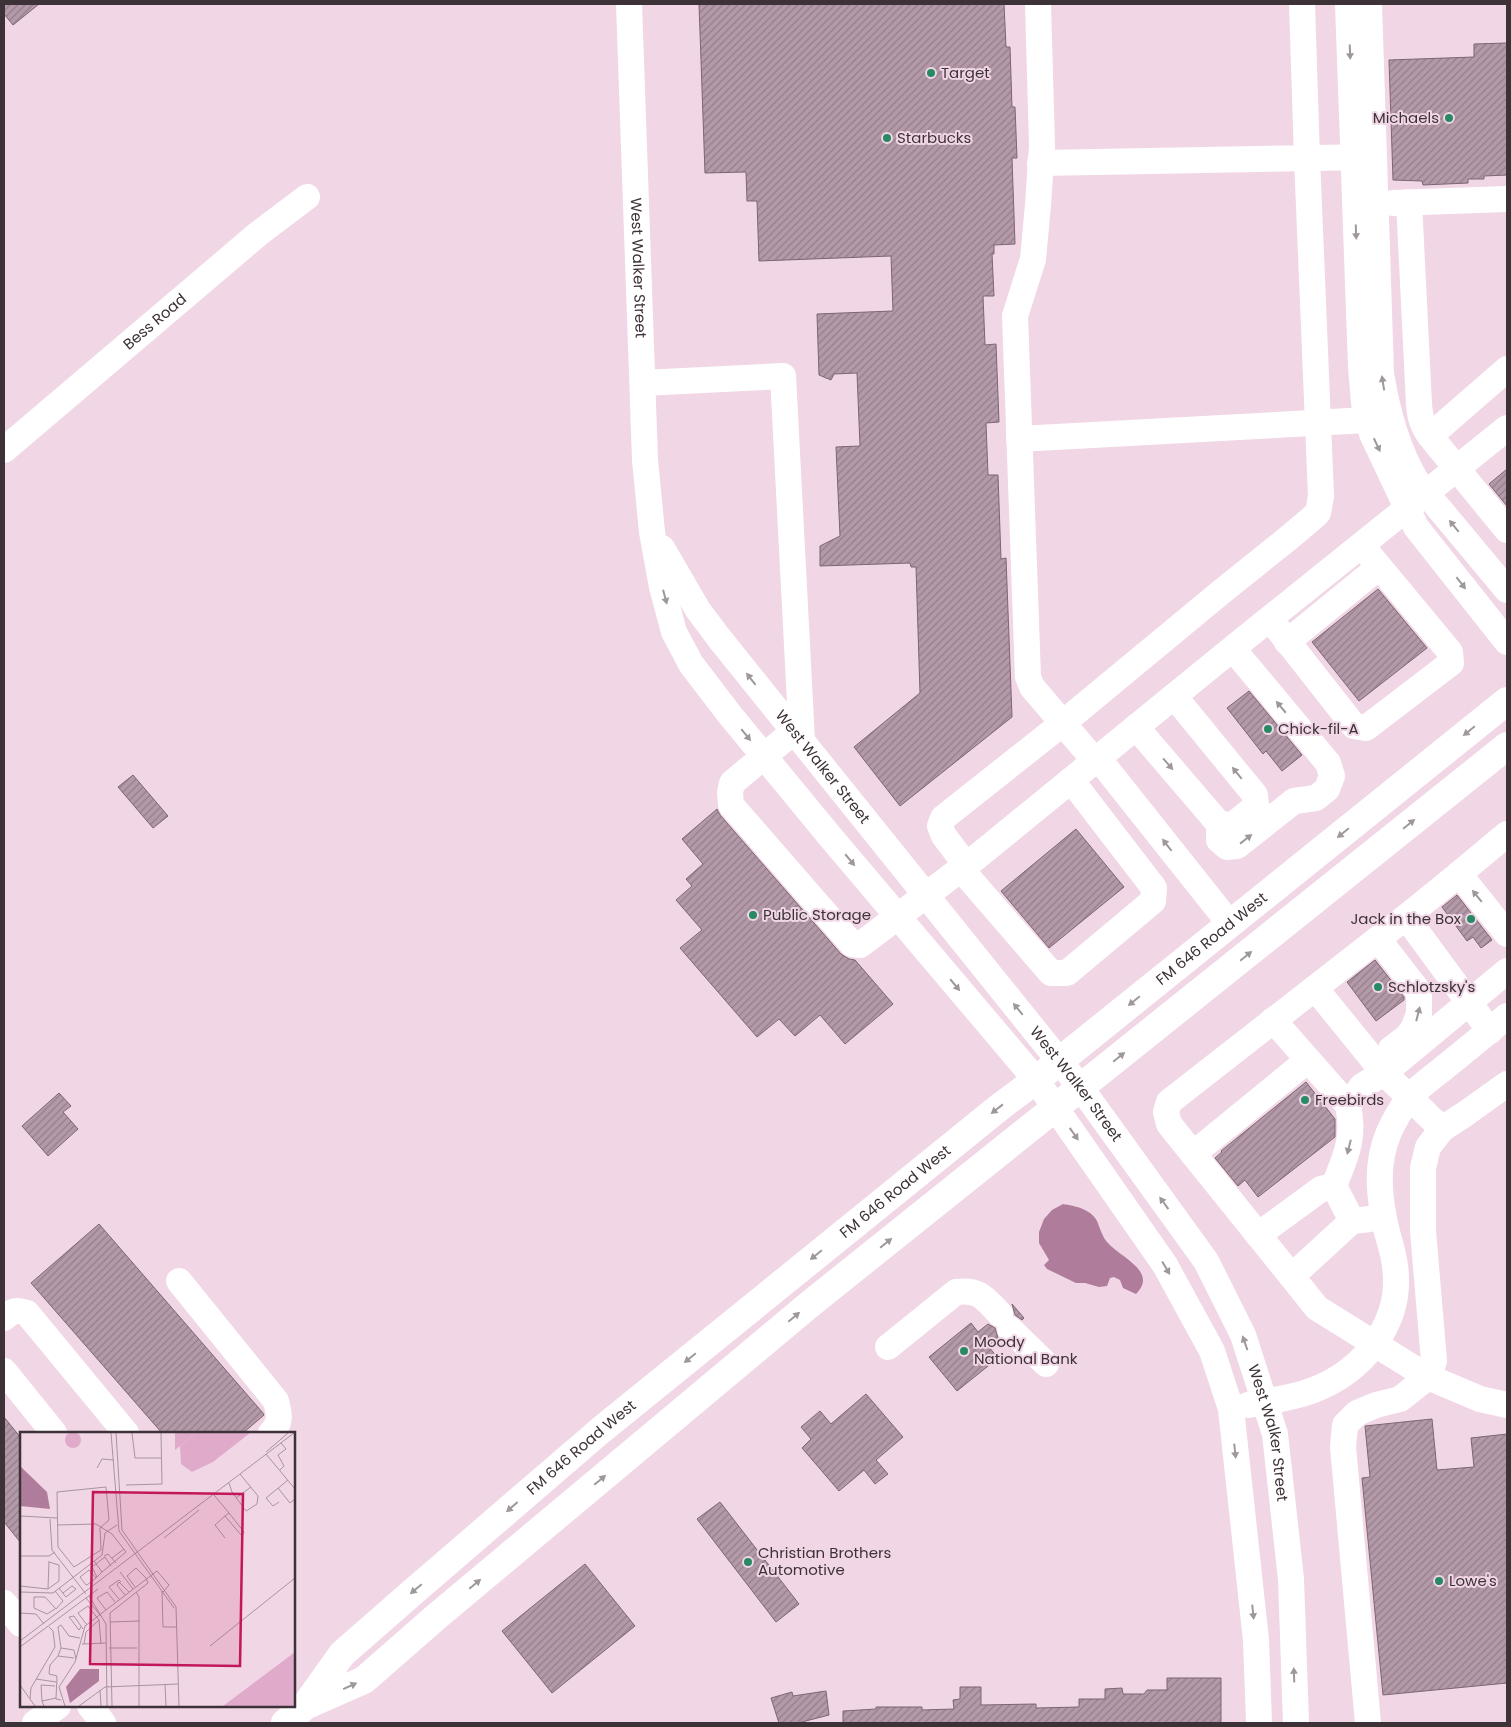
<svg xmlns="http://www.w3.org/2000/svg" width="1511" height="1727" font-family="Poppins,sans-serif">
  <defs>
    <pattern id="building-hatch" width="6" height="6" patternUnits="userSpaceOnUse" patternTransform="scale(1.25)"><rect width="6" height="6" fill="#b49aa9"/><path d="M-1 1l2-2M0 6l6-6M5 7l2-2" fill="none" stroke="#947e8b"/></pattern>
  </defs>
  <rect width="100%" height="100%" fill="#f1d6e6"/>
  <path fill="#b07c9b" d="M 1063,1204 C 1075,1206 1091,1209 1097,1221 C 1100,1228 1102,1236 1107,1242 C 1119,1257 1159,1271 1136,1294 L 1123,1288 L 1120,1280 L 1114,1277 L 1110,1278 L 1107,1286 L 1099,1287 L 1085,1283 L 1076,1283 L 1047,1269 L 1044,1265 L 1049,1260 L 1039,1243 L 1039,1232 L 1044,1219 L 1052,1210 Z"/>
  <path fill="url(#building-hatch)" stroke="#7d6573" d="M 4,4 L 39,4 L 13,25 L 4,14 Z
    M 699,4 L 1004,4 L 1006,47 L 1010,47 L 1012,107 L 1015,107 L 1017,158 L 1012,158 L 1015,244 L 994,245 L 994,254 L 992,254 L 994,296 L 983,296 L 985,345 L 996,344 L 999,422 L 986,423 L 988,475 L 998,475 L 1001,559 L 1006,558 L 1012,717 L 900,806 L 854,747 L 920,693 L 916,567 L 911,567 L 910,563 L 820,566 L 820,546 L 840,536 L 836,447 L 860,446 L 857,373 L 834,374 L 831,380 L 819,375 L 817,314 L 893,311 L 891,256 L 759,261 L 757,201 L 747,201 L 746,172 L 705,173 Z
    M 1507,43 L 1507,175 L 1484,176 L 1484,179 L 1468,179 L 1468,183 L 1423,185 L 1422,181 L 1393,180 L 1389,60 L 1474,57 L 1474,44 Z
    M 1507,469 L 1507,506 L 1489,484 Z
    M 1378,589 L 1427,648 L 1359,701 L 1312,642 Z
    M 1249,691 L 1302,755 L 1282,771 L 1266,751 L 1263,754 L 1227,708 Z
    M 133,775 L 168,816 L 153,828 L 118,787 Z
    M 717,809 L 720,815 L 841,954 L 849,959 L 855,960 L 893,1004 L 845,1044 L 820,1015 L 795,1036 L 779,1019 L 757,1037 L 680,948 L 702,930 L 676,900 L 692,886 L 686,879 L 703,864 L 682,839 Z
    M 1076,829 L 1124,887 L 1049,948 L 1001,891 Z
    M 1457,895 L 1492,940 L 1481,948 L 1473,937 L 1467,941 L 1442,907 Z
    M 1375,960 L 1404,997 L 1404,1000 L 1376,1021 L 1347,982 Z
    M 1306,1082 L 1335,1119 L 1335,1137 L 1258,1197 L 1245,1180 L 1238,1186 L 1215,1158 L 1222,1152 L 1221,1151 Z
    M 59,1093 L 71,1106 L 63,1112 L 78,1129 L 48,1156 L 22,1126 Z
    M 99,1224 L 263,1413 L 264,1415 L 243,1433 L 162,1433 L 31,1283 Z
    M 1012,1304 L 1024,1318 L 1022,1320 L 1015,1315 Z
    M 971,1323 L 978,1332 L 988,1324 L 995,1328 L 998,1338 L 988,1346 L 998,1358 L 957,1391 L 929,1357 Z
    M 866,1394 L 903,1437 L 876,1460 L 888,1474 L 875,1484 L 864,1470 L 839,1491 L 802,1448 L 811,1439 L 801,1427 L 820,1411 L 831,1424 Z
    M 4,1417 L 21,1438 L 21,1543 L 4,1522 Z
    M 1432,1419 L 1437,1470 L 1474,1467 L 1471,1438 L 1507,1434 L 1507,1683 L 1383,1695 L 1362,1478 L 1370,1477 L 1365,1426 Z
    M 720,1502 L 799,1604 L 776,1622 L 697,1519 Z
    M 585,1564 L 635,1626 L 552,1693 L 502,1631 Z
    M 1167,1678 L 1221,1678 L 1221,1723 L 843,1723 L 843,1711 L 876,1709 L 876,1707 L 922,1707 L 922,1710 L 954,1709 L 953,1700 L 960,1699 L 960,1687 L 981,1687 L 981,1705 L 1036,1704 L 1036,1708 L 1079,1707 L 1079,1699 L 1105,1699 L 1105,1689 L 1122,1688 L 1123,1694 L 1144,1694 L 1147,1690 L 1167,1690 Z
    M 826,1691 L 829,1715 L 798,1723 L 779,1723 L 771,1698 L 792,1692 L 793,1696 Z"/>
  <g fill="none" stroke-linecap="round" stroke-linejoin="round">
    <g stroke="#fff" stroke-width="26">
      <path id="s1" d="M 629,4 L 645,460 L 652,532 L 662,587 L 674,632 L 691,664 L 730,715 L 828,834 L 1036,1080 L 1165,1265 L 1212,1351 L 1231,1409 L 1256,1640 L 1259,1723"/>
      <path d="M 1038,4 L 1042,146 L 1038,205 L 1033,259 L 1015,316 L 1028,677 L 1032,687 L 1095,761"/>
      <path d="M 1348,4 L 1361,367 L 1364,403 L 1372,434 L 1416,527 L 1507,642"/>
      <path d="M 1369,4 L 1381,373 C 1387,411 1397,449 1417,482 L 1507,590"/>
      <path d="M 1040,163 L 1371,157"/>
      <path d="M 1409,202 L 1419,404 C 1420,417 1422,425 1430,436"/>
      <path d="M 1393,203 L 1507,199"/>
      <path d="M 1507,369 L 1430,436 L 1507,530"/>
      <path d="M 643,383 L 783,376 L 802,741"/>
      <path d="M 1019,439 L 1368,420"/>
      <path id="s2" d="M 4,450 L 258,234 L 307,197"/>
      <path id="s3" d="M 662,548 L 698,610 L 719,638 L 1081,1088 L 1206,1261 L 1243,1335 L 1275,1434 L 1291,1579 L 1296,1723"/>
      <path d="M 1270,619 L 1354,726 L 1366,728 L 1451,663 L 1450,652 L 1362,546"/>
      <path d="M 1287,642 L 1379,567"/>
      <path d="M 1136,727 L 1219,824 L 1233,825 L 1256,806 L 1255,795 L 1174,696"/>
      <path d="M 793,732 L 732,783 L 730,793 L 731,805 L 852,944 L 860,945 L 978,856 L 1238,644 L 1507,428"/>
      <path d="M 1098,758 L 1230,924"/>
      <path d="M 1219,824 L 1219,840 L 1227,847 L 1237,846 L 1294,801 L 1316,798 L 1327,789 L 1332,776 L 1328,763 L 1233,649"/>
      <path d="M 966,865 L 944,836 L 940,826 L 943,818 L 1063,723 L 1220,593 L 1291,536 L 1318,513 L 1321,496 L 1307,158 L 1302,4"/>
      <path d="M 961,869 L 1051,973 L 1067,973 L 1153,901 L 1154,888 L 1071,780"/>
      <path d="M 1459,874 L 1507,834"/>
      <path d="M 1406,917 L 1459,874 L 1507,934"/>
      <path d="M 1378,939 L 1419,992 L 1419,1013 L 1414,1027 L 1408,1036 L 1391,1049"/>
      <path d="M 1315,988 L 1384,1073 L 1507,971"/>
      <path d="M 1273,1020 L 1348,1105 L 1362,1086 L 1384,1073 L 1442,1129"/>
      <path d="M 1490,1031 L 1406,917 L 1169,1102 L 1166,1112 L 1169,1124 L 1317,1308 L 1428,1377 L 1480,1399 L 1507,1405"/>
      <path d="M 1193,1154 L 1308,1060"/>
      <path d="M 1334,1186 C 1346,1155 1355,1139 1348,1105"/>
      <path d="M 1258,1235 L 1321,1189 L 1334,1186 L 1352,1221"/>
      <path d="M 1292,1276 L 1352,1221 L 1370,1219"/>
      <path d="M 179,1281 L 276,1401 C 279,1413 282,1423 271,1433"/>
      <path d="M 4,1318 C 12,1311 16,1309 27,1313 L 126,1433"/>
      <path d="M 1010,1329 L 1046,1364"/>
      <path d="M 888,1347 L 956,1292 C 980,1289 984,1298 1000,1314"/>
      <path d="M 4,1371 L 54,1433"/>
      <path d="M 1248,1405 C 1269,1401 1292,1398 1311,1391 C 1363,1372 1403,1323 1395,1266 C 1394,1255 1390,1243 1387,1232 C 1379,1199 1375,1164 1389,1132 C 1394,1121 1401,1109 1408,1099 C 1418,1087 1433,1077 1445,1067 C 1466,1050 1487,1033 1507,1016"/>
      <path d="M 4,1603 L 21,1624"/>
      <path d="M 90,1706 L 103,1723"/>
      <path d="M 35,1723 L 58,1706"/>
      <path d="M 1368,1723 L 1343,1447 L 1345,1425 L 1357,1413 L 1376,1405 L 1400,1399 L 1428,1377 L 1434,1361 L 1423,1231 L 1423,1168 L 1428,1147 L 1442,1129 L 1465,1114 L 1507,1084"/>
    </g>
    <g stroke="#fff" stroke-width="28">
      <path id="s4" d="M 305,1706 L 342,1654 L 414,1591 L 601,1430 L 1001,1106 L 1036,1080 L 1507,701"/>
      <path d="M 285,1723 L 305,1706 L 364,1680 L 436,1617 L 810,1304 L 1507,746"/>
    </g>
  </g>
  <defs><path id="oneway-solid" d="M-6-.8H1V-3.2L6.5 0L1 3.2V.8H-6Z" transform="scale(1.25)"/></defs>
  <g fill="#9e989c">
    <use href="#oneway-solid" transform="translate(1350 52) rotate(88)"/>
    <use href="#oneway-solid" transform="translate(1356 232) rotate(88)"/>
    <use href="#oneway-solid" transform="translate(1383 383) rotate(-99)"/>
    <use href="#oneway-solid" transform="translate(1377 445) rotate(65)"/>
    <use href="#oneway-solid" transform="translate(1454 526) rotate(-129)"/>
    <use href="#oneway-solid" transform="translate(1461 583) rotate(52)"/>
    <use href="#oneway-solid" transform="translate(665 597) rotate(75)"/>
    <use href="#oneway-solid" transform="translate(751 679) rotate(-128)"/>
    <use href="#oneway-solid" transform="translate(1281 707) rotate(-130)"/>
    <use href="#oneway-solid" transform="translate(1469 731) rotate(141)"/>
    <use href="#oneway-solid" transform="translate(746 735) rotate(51)"/>
    <use href="#oneway-solid" transform="translate(1168 764) rotate(49)"/>
    <use href="#oneway-solid" transform="translate(1237 773) rotate(-129)"/>
    <use href="#oneway-solid" transform="translate(1409 824) rotate(-39)"/>
    <use href="#oneway-solid" transform="translate(1343 833) rotate(141)"/>
    <use href="#oneway-solid" transform="translate(1246 839) rotate(-38)"/>
    <use href="#oneway-solid" transform="translate(1167 845) rotate(-128)"/>
    <use href="#oneway-solid" transform="translate(850 860) rotate(50)"/>
    <use href="#oneway-solid" transform="translate(1477 896) rotate(-129)"/>
    <use href="#oneway-solid" transform="translate(1246 956) rotate(-39)"/>
    <use href="#oneway-solid" transform="translate(955 985) rotate(50)"/>
    <use href="#oneway-solid" transform="translate(1134 1001) rotate(141)"/>
    <use href="#oneway-solid" transform="translate(1018 1009) rotate(-129)"/>
    <use href="#oneway-solid" transform="translate(1418 1014) rotate(-76)"/>
    <use href="#oneway-solid" transform="translate(1119 1057) rotate(-39)"/>
    <use href="#oneway-solid" transform="translate(997 1109) rotate(142)"/>
    <use href="#oneway-solid" transform="translate(1074 1134) rotate(55)"/>
    <use href="#oneway-solid" transform="translate(1349 1147) rotate(104)"/>
    <use href="#oneway-solid" transform="translate(1164 1203) rotate(-126)"/>
    <use href="#oneway-solid" transform="translate(886 1243) rotate(-39)"/>
    <use href="#oneway-solid" transform="translate(816 1255) rotate(141)"/>
    <use href="#oneway-solid" transform="translate(1166 1268) rotate(59)"/>
    <use href="#oneway-solid" transform="translate(794 1317) rotate(-40)"/>
    <use href="#oneway-solid" transform="translate(1245 1343) rotate(-109)"/>
    <use href="#oneway-solid" transform="translate(690 1358) rotate(141)"/>
    <use href="#oneway-solid" transform="translate(1235 1451) rotate(84)"/>
    <use href="#oneway-solid" transform="translate(600 1480) rotate(-40)"/>
    <use href="#oneway-solid" transform="translate(512 1507) rotate(139)"/>
    <use href="#oneway-solid" transform="translate(475 1584) rotate(-40)"/>
    <use href="#oneway-solid" transform="translate(416 1589) rotate(140)"/>
    <use href="#oneway-solid" transform="translate(1253 1612) rotate(84)"/>
    <use href="#oneway-solid" transform="translate(1294 1675) rotate(-92)"/>
    <use href="#oneway-solid" transform="translate(350 1686) rotate(-24)"/>
  </g>
  <g fill="#288a64" stroke="#f1d6e6" stroke-width="2">
    <circle cx="931" cy="73" r="5"/>
    <circle cx="1449" cy="118" r="5"/>
    <circle cx="887" cy="138" r="5"/>
    <circle cx="1268" cy="729" r="5"/>
    <circle cx="753" cy="915" r="5"/>
    <circle cx="1471" cy="919" r="5"/>
    <circle cx="1378" cy="987" r="5"/>
    <circle cx="1305" cy="1100" r="5"/>
    <circle cx="964" cy="1351" r="5"/>
    <circle cx="748" cy="1562" r="5"/>
    <circle cx="1439" cy="1581" r="5"/>
  </g>
  <g text-anchor="middle" stroke-width="4" stroke-linejoin="round" paint-order="stroke">
    <g font-size="15" fill="#3d3238" stroke="#f1d6e6" text-anchor="start">
      <text x="941" y="78">Target</text>
      <text x="1439" y="123" text-anchor="end">Michaels</text>
      <text x="897" y="143">Starbucks</text>
      <text x="1278" y="734">Chick-fil-A</text>
      <text x="763" y="920">Public Storage</text>
      <text x="1461" y="924" text-anchor="end">Jack in the Box</text>
      <text x="1388" y="992">Schlotzsky's</text>
      <text x="1315" y="1105">Freebirds</text>
      <text x="974" y="1347">Moody<tspan x="974" dy="17">National Bank</tspan></text>
      <text x="758" y="1558">Christian Brothers<tspan x="758" dy="17">Automotive</tspan></text>
      <text x="1449" y="1586">Lowe's</text>
    </g>
    <g font-size="15" fill="#3d3238" stroke="#f1d6e6">
      <text dy="5" stroke="none"><textPath href="#s1" startOffset="264">West Walker Street</textPath></text>
      <text dy="5" stroke="none"><textPath href="#s2" startOffset="198">Bess Road</textPath></text>
      <text dy="5" stroke="none"><textPath href="#s3" startOffset="272">West Walker Street</textPath></text>
      <text dy="5" stroke="none"><textPath href="#s4" startOffset="1190">FM 646 Road West</textPath></text>
      <text dy="5" stroke="none"><textPath href="#s3" startOffset="678">West Walker Street</textPath></text>
      <text dy="5" stroke="none"><textPath href="#s4" startOffset="785">FM 646 Road West</textPath></text>
      <text dy="5" stroke="none"><textPath href="#s3" startOffset="1082">West Walker Street</textPath></text>
      <text dy="5" stroke="none"><textPath href="#s4" startOffset="380">FM 646 Road West</textPath></text>
    </g>
  </g>
  <g transform="translate(20 1432)">
    <rect width="275" height="275" fill="#f1d6e6"/>
    <path d="M 155,1 L 176,1 L 155,18 Z" fill="#e0abcb"/>
    <path d="M 176,1 L 230,1 L 193,30 L 172,40 L 161,32 L 160,14 ZM 275,220 L 275,274 L 203,274 Z" fill="#e0abcb"/>
    <path d="M45 8a8 8 0 1 1 16 0a8 8 0 1 1-16 0Z" fill="#e0abcb"/>
    <path d="M 0,34 L 27,60 L 30,77 L 0,74 ZM 60,237 L 79,237 L 79,249 L 50,271 L 46,255 Z" fill="#b07c9b"/>
    <path fill="none" stroke="#a994a0" stroke-width="1" d="M 91,1 L 99,99 L 154,176M 96,1 L 102,98 L 156,175 L 159,274M 112,1 L 115,26 L 142,26M 246,20 L 268,1M 246,22 L 275,57M 77,36 L 82,27 L 94,28M 260,38 L 264,34 L 258,23 L 266,17 L 261,11M 209,51 L 212,60 L 226,79 L 237,72 L 238,64 L 220,42M 106,53 L 142,52 L 141,1M 86,55 L 89,88 L 80,96 L 81,118 L 54,135 L 38,115 L 37,60 ZM 258,56 L 270,71 L 275,67M 194,63 L 209,81 L 224,100 L 222,104 L 205,84 L 209,81M 216,66 L 231,55M 259,70 L 253,74 L 246,66 L 268,48M 0,84 L 37,86M 205,84 L 195,93 L 205,106M 30,87 L 32,118 L 66,162M 37,93 L 76,92 L 92,102 L 106,120 L 82,140 L 74,129M 144,106 L 179,78M 0,124 L 29,124 L 35,120M 84,124 L 88,122 L 96,131M 92,126 L 104,117M 82,140 L 77,145 L 72,135 L 85,125 L 91,134M 100,140 L 113,157M 76,146 L 69,138 L 60,145 L 66,153 L 67,153 L 76,146 L 77,145M 0,154 L 28,157 L 39,149 L 39,133 L 29,130M 115,155 L 107,144 L 116,136 L 126,146M 39,156 L 45,164 L 46,165 L 56,157 L 52,154 L 43,161M 28,157 L 29,129M 142,159 L 143,195 L 157,195M 0,160 L 33,161 L 82,123 L 85,101 L 97,93M 116,160 L 119,165 L 119,274M 105,163 L 97,153 L 99,150 L 109,160M 69,164 L 86,192 L 87,274M 25,165 L 14,165 L 14,176 L 27,182 L 35,177M 25,165 L 36,177 L 43,169 L 35,159M 66,166 L 81,184M 99,167 L 89,155 L 99,148 L 101,150M 86,178 L 77,166 L 87,160 L 95,170M 0,181 L 16,182 L 24,192M 49,185 L 54,184 L 63,197M 49,185 L 59,198 L 61,195M 79,188 L 81,212M 90,190 L 120,189M 0,209 L 274,1M 62,212 L 86,211M 64,212 L 66,200 L 79,188 L 68,174 L 58,181 L 67,193M 190,214 L 275,146M 0,215 L 78,157M 41,216 L 38,195 L 41,193 L 49,204 L 60,206M 89,216 L 117,216M 38,224 L 30,233 L 29,242 L 37,244 L 36,267 L 41,268M 54,226 L 38,224 L 41,216 L 54,218 L 56,227M 16,247 L 36,250M 145,252 L 146,274M 0,253 L 15,274M 80,258 L 81,274M 10,267 L 11,256 L 35,215 L 33,199 L 29,195M 22,269 L 21,253 L 35,254M 24,274 L 22,269 L 36,266M 45,274 L 39,255 L 55,230 L 65,194 L 137,139 L 149,153 L 143,160M 59,274 L 85,255 L 158,252M 92,274 L 90,181 L 128,151 L 126,146"/>
    <path fill="#c2185b" fill-opacity="0.15" stroke="#c2185b" stroke-width="2.5" d="M 73,60 L 223,62 L 220,234 L 70,232 Z"/>
    <rect width="275" height="275" fill="none" stroke="#3d3238" stroke-width="2.5"/>
  </g>
  <rect width="1511" height="1727" fill="none" stroke="#3d3238" stroke-width="10"/>
</svg>
